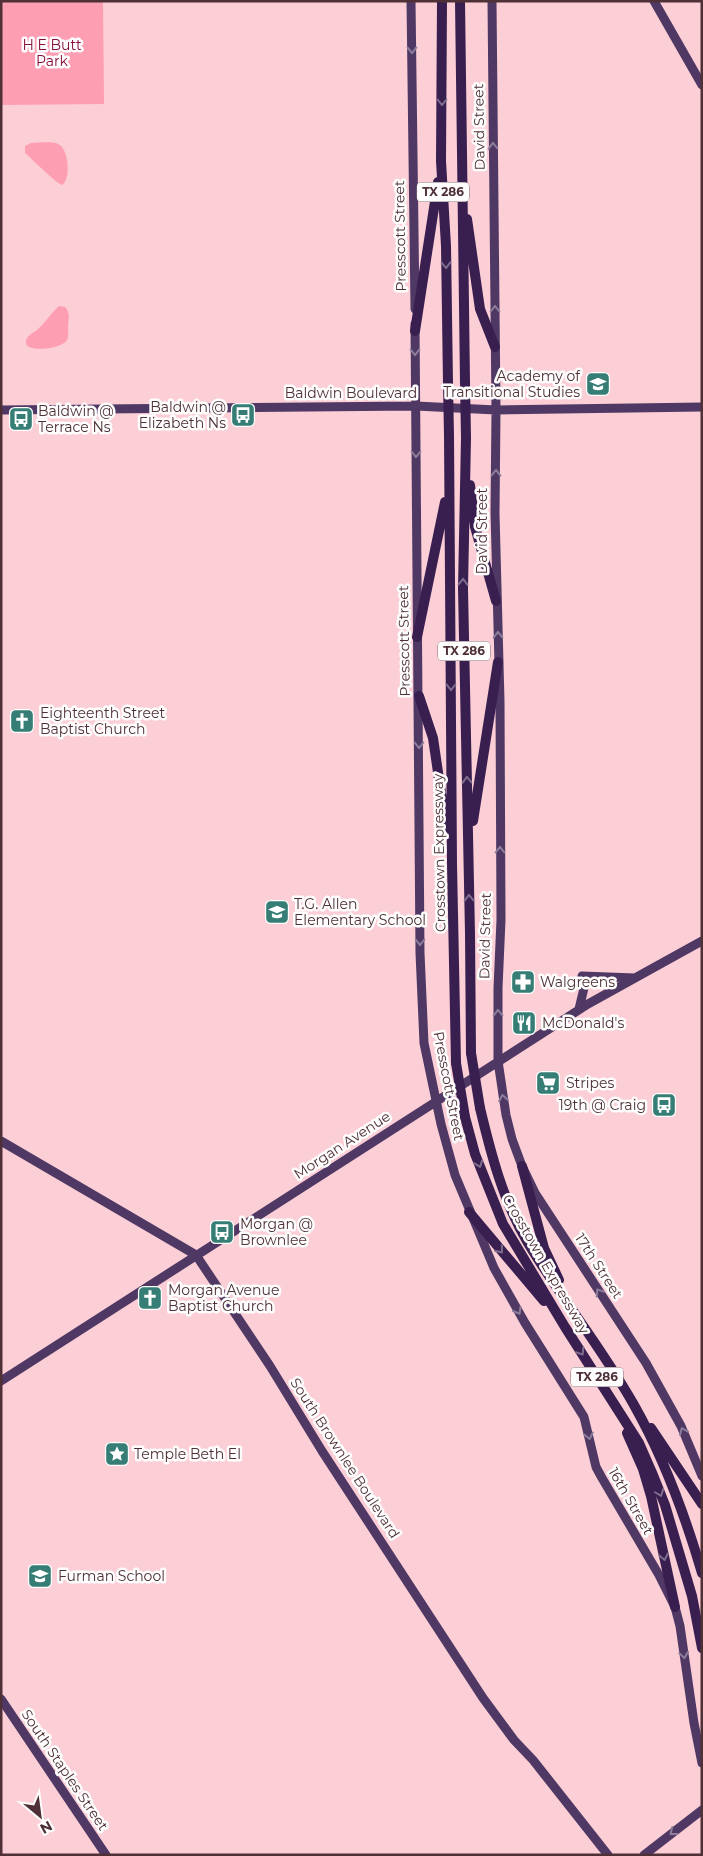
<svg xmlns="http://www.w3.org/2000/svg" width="703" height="1856" font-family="Montserrat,sans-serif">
  <rect width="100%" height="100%" fill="#fcced6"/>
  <path fill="#fe9eb2" d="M 1,1 L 103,1 L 104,104 L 1,105 Z
    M 31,143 C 39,143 51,141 58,144 C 69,148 71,180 62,185 C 57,184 32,159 25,153 L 25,146 Z
    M 59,306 L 65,307 C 70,312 69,319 68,325 C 68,330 69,336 67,340 C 62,349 27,353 26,343 C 25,336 34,333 38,329 C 46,322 51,313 59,306 Z"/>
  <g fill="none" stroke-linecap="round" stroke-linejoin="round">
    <path stroke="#4f3964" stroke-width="9" d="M 411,1 L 415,309
      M 492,1 L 496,410 L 495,513 L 500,701 L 501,920 L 498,988 L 498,1061 L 506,1115 L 512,1139 L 522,1166 L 535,1193 L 646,1363 L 681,1426 L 702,1476
      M 654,1 L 702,85
      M 415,324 L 420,953 L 424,1043 L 441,1124 L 455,1175 L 494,1268 L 525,1323 L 584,1417 L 596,1467 L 602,1478 L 659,1575 L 675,1607 L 680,1626 L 694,1723 L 702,1763
      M 1,410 L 416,406 L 496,410 L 702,407
      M 579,1009 L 584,988 L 582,976 L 635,978
      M 1,1141 L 196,1255 L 270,1366 L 322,1451 L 483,1698 L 514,1740 L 533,1760 L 608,1855
      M 1,1381 L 588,1004 L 702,941
      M 1,1699 L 106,1855
      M 644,1855 L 702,1810"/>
    <path stroke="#391f50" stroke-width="10" d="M 442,1 L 441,161 L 446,246 L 448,383
      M 460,1 L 465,382
      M 467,219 L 480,309 L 495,347
      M 415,331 L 438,182
      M 449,436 L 452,864 L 456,1063
      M 466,438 L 463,588 L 470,933 L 471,1053
      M 470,485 L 475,527 L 496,601
      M 417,637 L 445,502
      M 419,696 L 433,738 L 446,827
      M 473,821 L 498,662
      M 480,1108 C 491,1154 503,1201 528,1243 C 561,1298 602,1348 634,1405 C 664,1458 685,1515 702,1573
      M 465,1117 L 475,1154 L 503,1224 L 565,1327 L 639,1443 L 653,1475 L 665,1505 L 692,1596 L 702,1648
      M 522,1166 L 544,1248 L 559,1280
      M 469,1212 L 544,1301
      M 651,1428 L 702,1504
      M 627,1433 L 643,1469 L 651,1496 L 675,1607"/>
    <path stroke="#391f50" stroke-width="10" d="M 465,382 L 466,438
      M 448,383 L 449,436
      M 471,1053 L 480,1108
      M 456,1063 L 465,1117"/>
  </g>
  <defs><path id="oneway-chevron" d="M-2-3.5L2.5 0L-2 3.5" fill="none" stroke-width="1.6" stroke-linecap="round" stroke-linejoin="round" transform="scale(1.25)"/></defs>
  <g stroke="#8c7e9a">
    <use href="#oneway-chevron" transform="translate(412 50) rotate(89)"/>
    <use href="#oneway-chevron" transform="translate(493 146) rotate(-91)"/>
    <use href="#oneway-chevron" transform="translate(495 309) rotate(-90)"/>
    <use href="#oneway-chevron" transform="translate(415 352) rotate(89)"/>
    <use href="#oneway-chevron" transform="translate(416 454) rotate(90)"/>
    <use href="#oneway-chevron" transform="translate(496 473) rotate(-89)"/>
    <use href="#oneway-chevron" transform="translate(498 635) rotate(-91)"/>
    <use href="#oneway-chevron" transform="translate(419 745) rotate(90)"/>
    <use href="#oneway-chevron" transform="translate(500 850) rotate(-90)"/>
    <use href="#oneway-chevron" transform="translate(420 942) rotate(90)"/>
    <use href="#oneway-chevron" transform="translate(498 1013) rotate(-91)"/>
    <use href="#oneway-chevron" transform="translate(503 1098) rotate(-100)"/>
    <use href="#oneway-chevron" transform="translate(599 1292) rotate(-123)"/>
    <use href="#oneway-chevron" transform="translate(518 1311) rotate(60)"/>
    <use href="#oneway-chevron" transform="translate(683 1431) rotate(-114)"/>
    <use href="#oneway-chevron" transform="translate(589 1436) rotate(78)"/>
    <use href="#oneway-chevron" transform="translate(684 1655) rotate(82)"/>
    <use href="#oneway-chevron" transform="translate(673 1832) rotate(142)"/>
  </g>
  <g stroke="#7e6d8d">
    <use href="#oneway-chevron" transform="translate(442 102) rotate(90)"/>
    <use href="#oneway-chevron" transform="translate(446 265) rotate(89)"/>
    <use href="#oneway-chevron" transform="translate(463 582) rotate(-89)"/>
    <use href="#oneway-chevron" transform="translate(451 687) rotate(90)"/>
    <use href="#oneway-chevron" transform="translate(467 780) rotate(-91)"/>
    <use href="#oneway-chevron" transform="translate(469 898) rotate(-92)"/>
    <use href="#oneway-chevron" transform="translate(479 1164) rotate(70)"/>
    <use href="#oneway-chevron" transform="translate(500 1250) rotate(51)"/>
    <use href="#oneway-chevron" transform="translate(581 1352) rotate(57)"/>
    <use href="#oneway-chevron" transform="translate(660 1493) rotate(69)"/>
    <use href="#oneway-chevron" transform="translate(664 1557) rotate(78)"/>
  </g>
  <defs>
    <symbol id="school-square" viewBox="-11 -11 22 22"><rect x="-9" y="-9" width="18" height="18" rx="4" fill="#367d76" stroke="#fdfdfd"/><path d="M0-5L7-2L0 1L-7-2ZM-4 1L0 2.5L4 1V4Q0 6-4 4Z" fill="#fff"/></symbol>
    <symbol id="bus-square" viewBox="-11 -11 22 22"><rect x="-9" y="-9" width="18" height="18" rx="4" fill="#367d76" stroke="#fdfdfd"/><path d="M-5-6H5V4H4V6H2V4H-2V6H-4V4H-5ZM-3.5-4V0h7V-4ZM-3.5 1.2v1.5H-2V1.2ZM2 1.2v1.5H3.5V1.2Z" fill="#fff"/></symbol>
    <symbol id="church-square" viewBox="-11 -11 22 22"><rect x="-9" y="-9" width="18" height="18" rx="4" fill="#367d76" stroke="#fdfdfd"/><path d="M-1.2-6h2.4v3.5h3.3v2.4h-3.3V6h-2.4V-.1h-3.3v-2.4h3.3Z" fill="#fff"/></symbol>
    <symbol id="pharmacy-square" viewBox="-11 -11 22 22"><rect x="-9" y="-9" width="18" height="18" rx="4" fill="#367d76" stroke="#fdfdfd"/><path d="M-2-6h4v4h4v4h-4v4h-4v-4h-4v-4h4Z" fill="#fff"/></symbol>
    <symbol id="restaurant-square" viewBox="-11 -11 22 22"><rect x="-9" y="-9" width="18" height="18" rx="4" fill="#367d76" stroke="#fdfdfd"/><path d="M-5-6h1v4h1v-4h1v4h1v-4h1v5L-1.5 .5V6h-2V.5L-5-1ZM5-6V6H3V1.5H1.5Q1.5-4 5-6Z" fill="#fff"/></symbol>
    <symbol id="supermarket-square" viewBox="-11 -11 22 22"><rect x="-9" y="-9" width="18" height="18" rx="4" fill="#367d76" stroke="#fdfdfd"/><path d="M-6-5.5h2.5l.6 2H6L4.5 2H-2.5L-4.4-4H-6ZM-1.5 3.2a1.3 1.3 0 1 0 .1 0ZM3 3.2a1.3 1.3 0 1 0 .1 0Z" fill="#fff"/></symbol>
    <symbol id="sight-square" viewBox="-11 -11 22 22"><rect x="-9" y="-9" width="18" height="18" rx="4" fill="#367d76" stroke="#fdfdfd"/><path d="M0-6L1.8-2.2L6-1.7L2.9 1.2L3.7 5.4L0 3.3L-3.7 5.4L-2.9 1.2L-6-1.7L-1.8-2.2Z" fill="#fff"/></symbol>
  </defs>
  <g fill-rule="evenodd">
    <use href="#school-square" x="584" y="370" width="28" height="28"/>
    <use href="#bus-square" x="229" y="401" width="28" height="28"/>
    <use href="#bus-square" x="7" y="405" width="28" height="28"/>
    <use href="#church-square" x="8" y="707" width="28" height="28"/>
    <use href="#school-square" x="263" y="898" width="28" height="28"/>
    <use href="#pharmacy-square" x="509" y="968" width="28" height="28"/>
    <use href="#restaurant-square" x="510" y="1009" width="28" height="28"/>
    <use href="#supermarket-square" x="534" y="1069" width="28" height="28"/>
    <use href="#bus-square" x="650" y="1091" width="28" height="28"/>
    <use href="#bus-square" x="208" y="1218" width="28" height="28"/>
    <use href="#church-square" x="136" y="1284" width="28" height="28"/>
    <use href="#sight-square" x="103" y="1440" width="28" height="28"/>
    <use href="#school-square" x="26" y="1562" width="28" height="28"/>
  </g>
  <g text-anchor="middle" stroke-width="5" stroke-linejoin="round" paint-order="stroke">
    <g fill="#fdfdfd" stroke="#826e72" stroke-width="1">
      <rect x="417" y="182.5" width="52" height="19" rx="4"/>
      <rect x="438" y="641.5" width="52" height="19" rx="4"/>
      <rect x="571" y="1367.5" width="52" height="19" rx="4"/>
    </g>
    <g font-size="12" font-weight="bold" fill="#4e3036">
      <text x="443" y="196">TX 286</text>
      <text x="464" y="655">TX 286</text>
      <text x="597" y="1381">TX 286</text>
    </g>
    <g font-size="14" fill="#850e3b" stroke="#fdfdfd">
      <text x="52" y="50">H E Butt<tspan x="52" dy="16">Park</tspan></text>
    </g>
    <g font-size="14" fill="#4e3036" stroke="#fdfdfd">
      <text transform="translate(479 127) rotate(-91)" y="5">David Street</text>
      <text transform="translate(400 236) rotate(-91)" y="5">Presscott Street</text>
      <text x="351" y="398">Baldwin Boulevard</text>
      <text transform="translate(482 531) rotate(-90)" y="5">David Street</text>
      <text transform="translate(404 641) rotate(-91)" y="5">Presscott Street</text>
      <text transform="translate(439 853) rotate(-91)" y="5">Crosstown Expressway</text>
      <text transform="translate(485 936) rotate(-89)" y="5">David Street</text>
      <text transform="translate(449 1086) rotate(79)" y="5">Presscott Street</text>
      <text transform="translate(342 1145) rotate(-33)" y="5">Morgan Avenue</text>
      <text transform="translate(546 1264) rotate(60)" y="5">Crosstown Expressway</text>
      <text transform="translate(599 1266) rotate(57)" y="5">17th Street</text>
      <text transform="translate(345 1458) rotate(57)" y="5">South Brownlee Boulevard</text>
      <text transform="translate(631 1501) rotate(60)" y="5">16th Street</text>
      <text transform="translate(65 1770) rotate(56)" y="5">South Staples Street</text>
    </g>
    <g font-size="14" fill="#4e3036" stroke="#fdfdfd" text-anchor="start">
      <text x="580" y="381" text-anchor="end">Academy of<tspan x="580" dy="16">Transitional Studies</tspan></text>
      <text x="226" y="412" text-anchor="end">Baldwin @<tspan x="226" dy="16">Elizabeth Ns</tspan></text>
      <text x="38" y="416">Baldwin @<tspan x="38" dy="16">Terrace Ns</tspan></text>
      <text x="40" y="718">Eighteenth Street<tspan x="40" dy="16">Baptist Church</tspan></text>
      <text x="294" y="909">T.G. Allen<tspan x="294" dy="16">Elementary School</tspan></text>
      <text x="540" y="987">Walgreens</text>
      <text x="542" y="1028">McDonald's</text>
      <text x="566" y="1088">Stripes</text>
      <text x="646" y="1110" text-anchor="end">19th @ Craig</text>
      <text x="240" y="1229">Morgan @<tspan x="240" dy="16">Brownlee</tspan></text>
      <text x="168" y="1295">Morgan Avenue<tspan x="168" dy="16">Baptist Church</tspan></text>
      <text x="134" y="1459">Temple Beth El</text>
      <text x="58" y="1581">Furman School</text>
    </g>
  </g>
  <rect width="703" height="1856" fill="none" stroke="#4e3036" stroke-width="5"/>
  <g transform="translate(40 1816) rotate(151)" stroke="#fdfdfd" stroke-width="4" paint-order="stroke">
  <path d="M0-4L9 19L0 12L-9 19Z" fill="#4e3036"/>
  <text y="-8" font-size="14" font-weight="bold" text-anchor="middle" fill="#4e3036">N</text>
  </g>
</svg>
